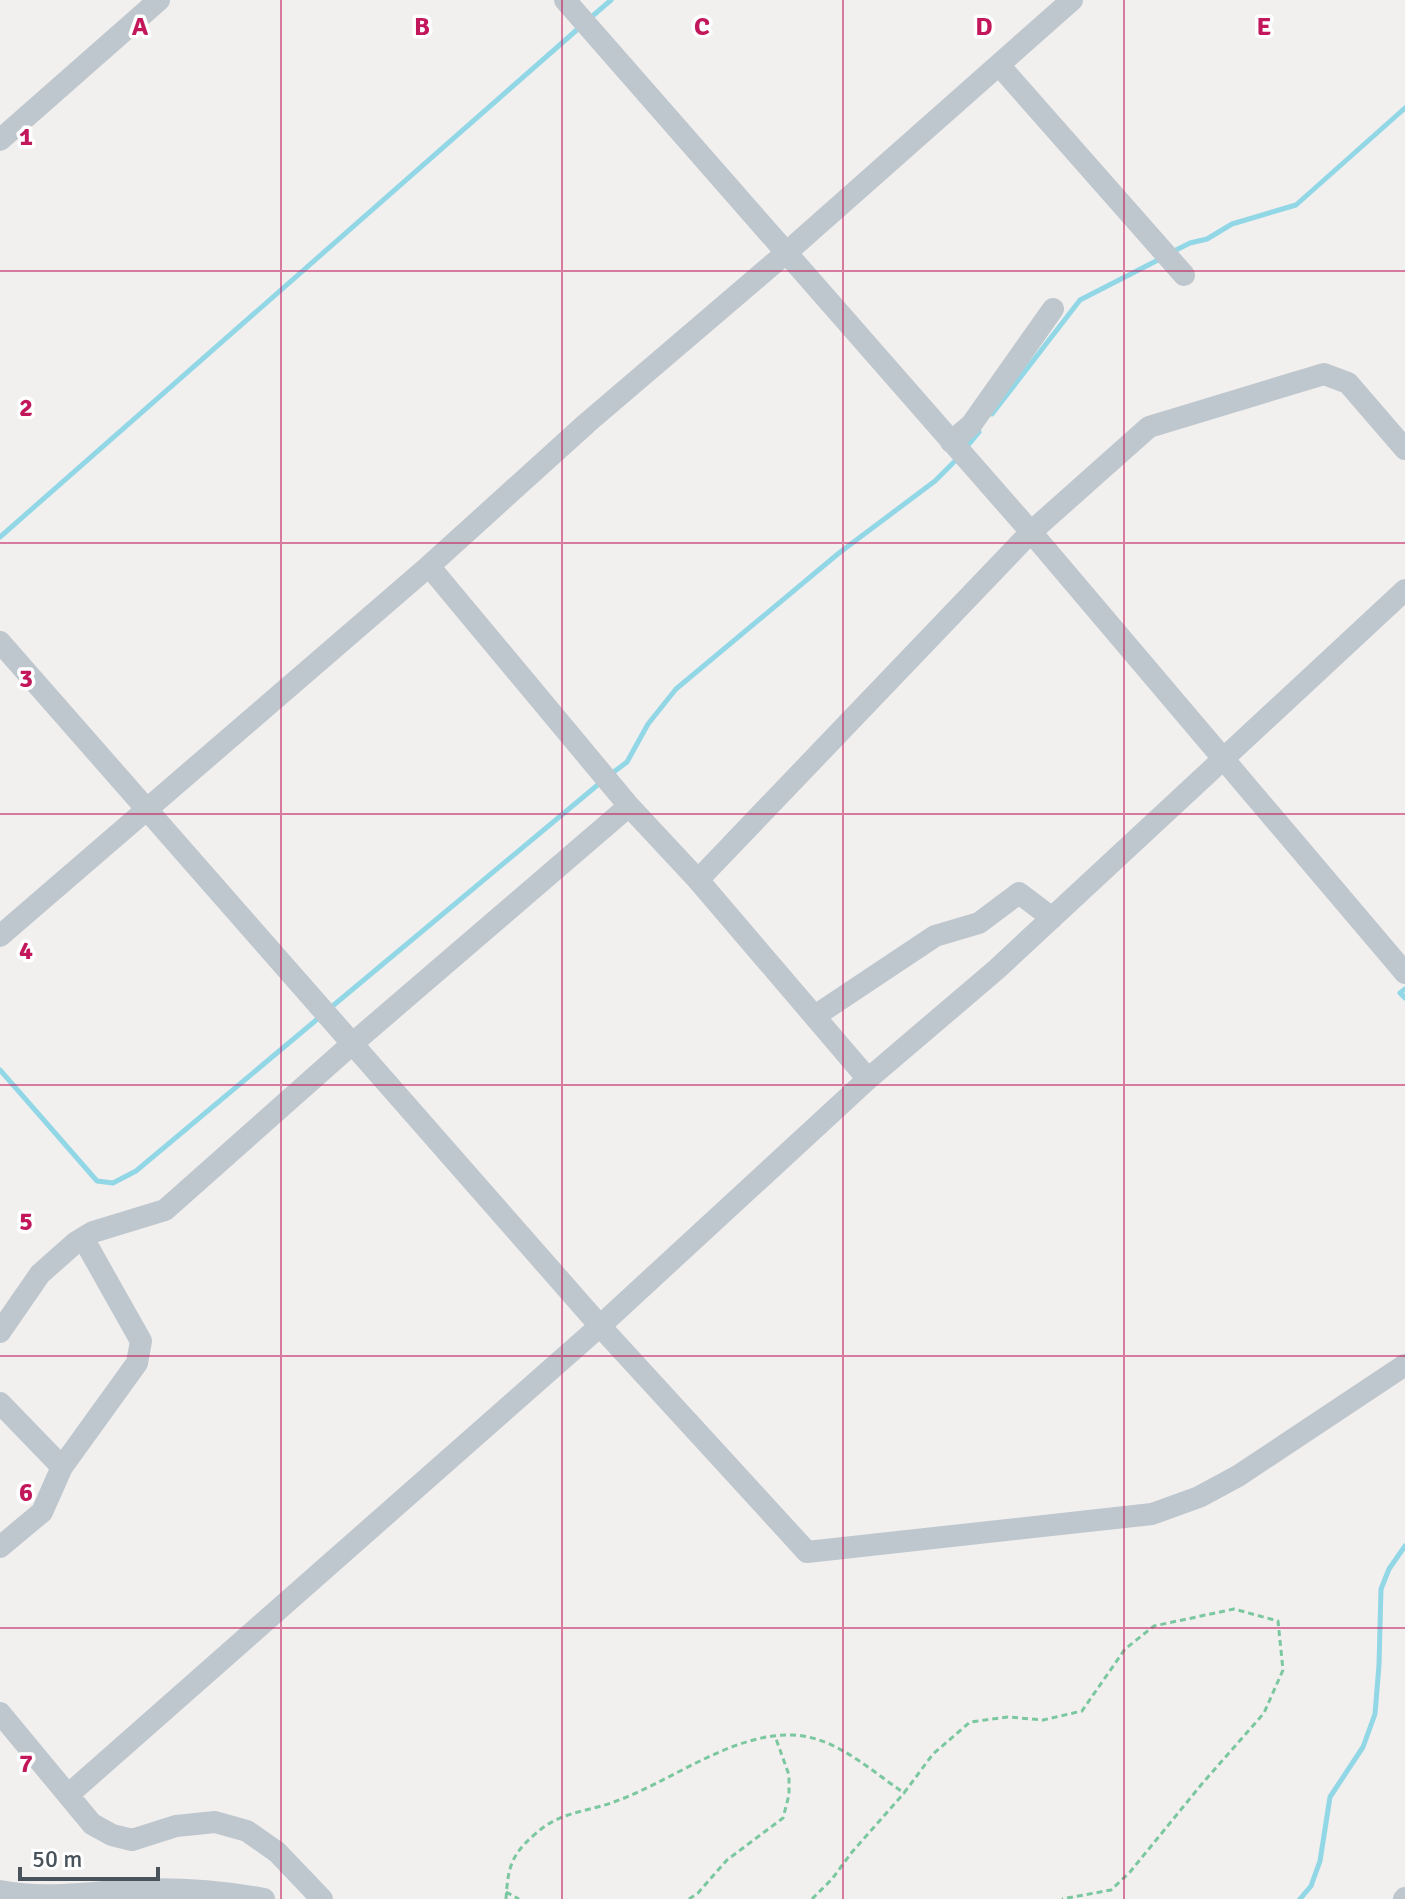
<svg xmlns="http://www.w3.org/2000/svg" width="1405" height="1899" font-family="Signika,sans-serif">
  <rect width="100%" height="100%" fill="#f2efef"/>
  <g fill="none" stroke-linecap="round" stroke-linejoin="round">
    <path stroke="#91d7e6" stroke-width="5" d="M 589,19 L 611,0
      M 1172,252 L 1190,243 L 1207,239 L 1232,224 L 1296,205 L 1405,108
      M 992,414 L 1080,300 L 1160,259
      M 965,449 L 979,432
      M 0,537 L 579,28
      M 611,774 L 627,762 L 648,724 L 676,689 L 839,553 L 935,481 L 959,457
      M 1405,989 L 1400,993 L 1405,998
      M 329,1009 L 600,783
      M 0,1070 L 97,1181 L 113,1183 L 136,1171 L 321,1016
      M 1300,1899 L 1311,1886 L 1320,1861 L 1330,1797 L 1363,1747 L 1375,1714 L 1379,1665 L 1381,1589 L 1389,1569 L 1405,1546"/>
    <path stroke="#7bc8a0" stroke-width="3" stroke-dasharray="6 4" stroke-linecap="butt" d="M 506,1892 L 519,1899
      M 506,1899 C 508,1869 510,1856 534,1835 C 559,1812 581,1813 611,1803 C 670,1783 730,1733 793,1735 C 836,1737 870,1770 904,1793 L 933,1754 L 970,1722 L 1008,1717 L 1043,1720 L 1082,1711 L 1125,1649 L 1154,1626 L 1234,1609 L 1278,1621 L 1283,1670 L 1264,1713 L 1201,1785 L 1130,1872 L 1111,1890 L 1062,1899
      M 689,1899 L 698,1893 L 727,1860 L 783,1818 L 789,1795 L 789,1775 L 775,1736
      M 812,1899 L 832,1879 L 852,1852 L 904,1793"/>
    <path stroke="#bec7cd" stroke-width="22" d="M 565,0 L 1031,532 L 1405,973
      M 999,65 L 1184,275
      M 0,140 L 159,0
      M 951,442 L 971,425 L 1053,309
      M 429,566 L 629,806 L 698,880 L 868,1079
      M 0,642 L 600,1326 L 807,1552 L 1152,1514 L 1199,1497 L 1238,1476 L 1405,1365
      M 698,880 L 1031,532 L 1149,427 L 1324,374 L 1348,383 L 1405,449
      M 0,936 L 429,566 L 587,423 L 786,253 L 1072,0
      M 815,1016 L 935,936 L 979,923 L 1019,893 L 1052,918
      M 0,1332 L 40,1274 L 75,1243 L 93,1232 L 165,1210 L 352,1044 L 629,806
      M 0,1403 L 62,1467 L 137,1363 L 141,1341 L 83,1238
      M 0,1547 L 42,1512 L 62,1467
      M 0,1713 L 92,1824 L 112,1835 L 132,1840 L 176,1826 L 215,1822 L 247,1831 L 277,1852 L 322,1899
      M 68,1795 L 600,1326 L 868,1079 L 997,969 L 1405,590
      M 0,1891 C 40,1899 76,1894 116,1891 C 166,1887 215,1890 264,1899
      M 1404,1899 L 1405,1898"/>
  </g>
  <path fill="none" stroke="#c2185b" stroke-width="2" stroke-opacity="0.55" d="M 281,0 L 281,1899M 562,0 L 562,1899M 843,0 L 843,1899M 1124,0 L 1124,1899M 0,271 L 1405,271M 0,543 L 1405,543M 0,814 L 1405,814M 0,1085 L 1405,1085M 0,1356 L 1405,1356M 0,1628 L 1405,1628"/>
  <g font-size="26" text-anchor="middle" font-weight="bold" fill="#c2185b" stroke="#fff" stroke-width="7" stroke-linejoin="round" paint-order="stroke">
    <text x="140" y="35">A</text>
    <text x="422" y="35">B</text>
    <text x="702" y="35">C</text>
    <text x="984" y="35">D</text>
    <text x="1264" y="35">E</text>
    <text x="26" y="145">1</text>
    <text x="26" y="416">2</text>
    <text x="26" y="687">3</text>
    <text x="26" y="959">4</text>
    <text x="26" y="1230">5</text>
    <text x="26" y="1501">6</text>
    <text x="26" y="1772">7</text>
  </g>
  <path d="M20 1867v12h138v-12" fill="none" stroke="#48535b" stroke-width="4"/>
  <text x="32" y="1867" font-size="24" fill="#48535b" stroke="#ffffff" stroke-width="6" paint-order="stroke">50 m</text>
</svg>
